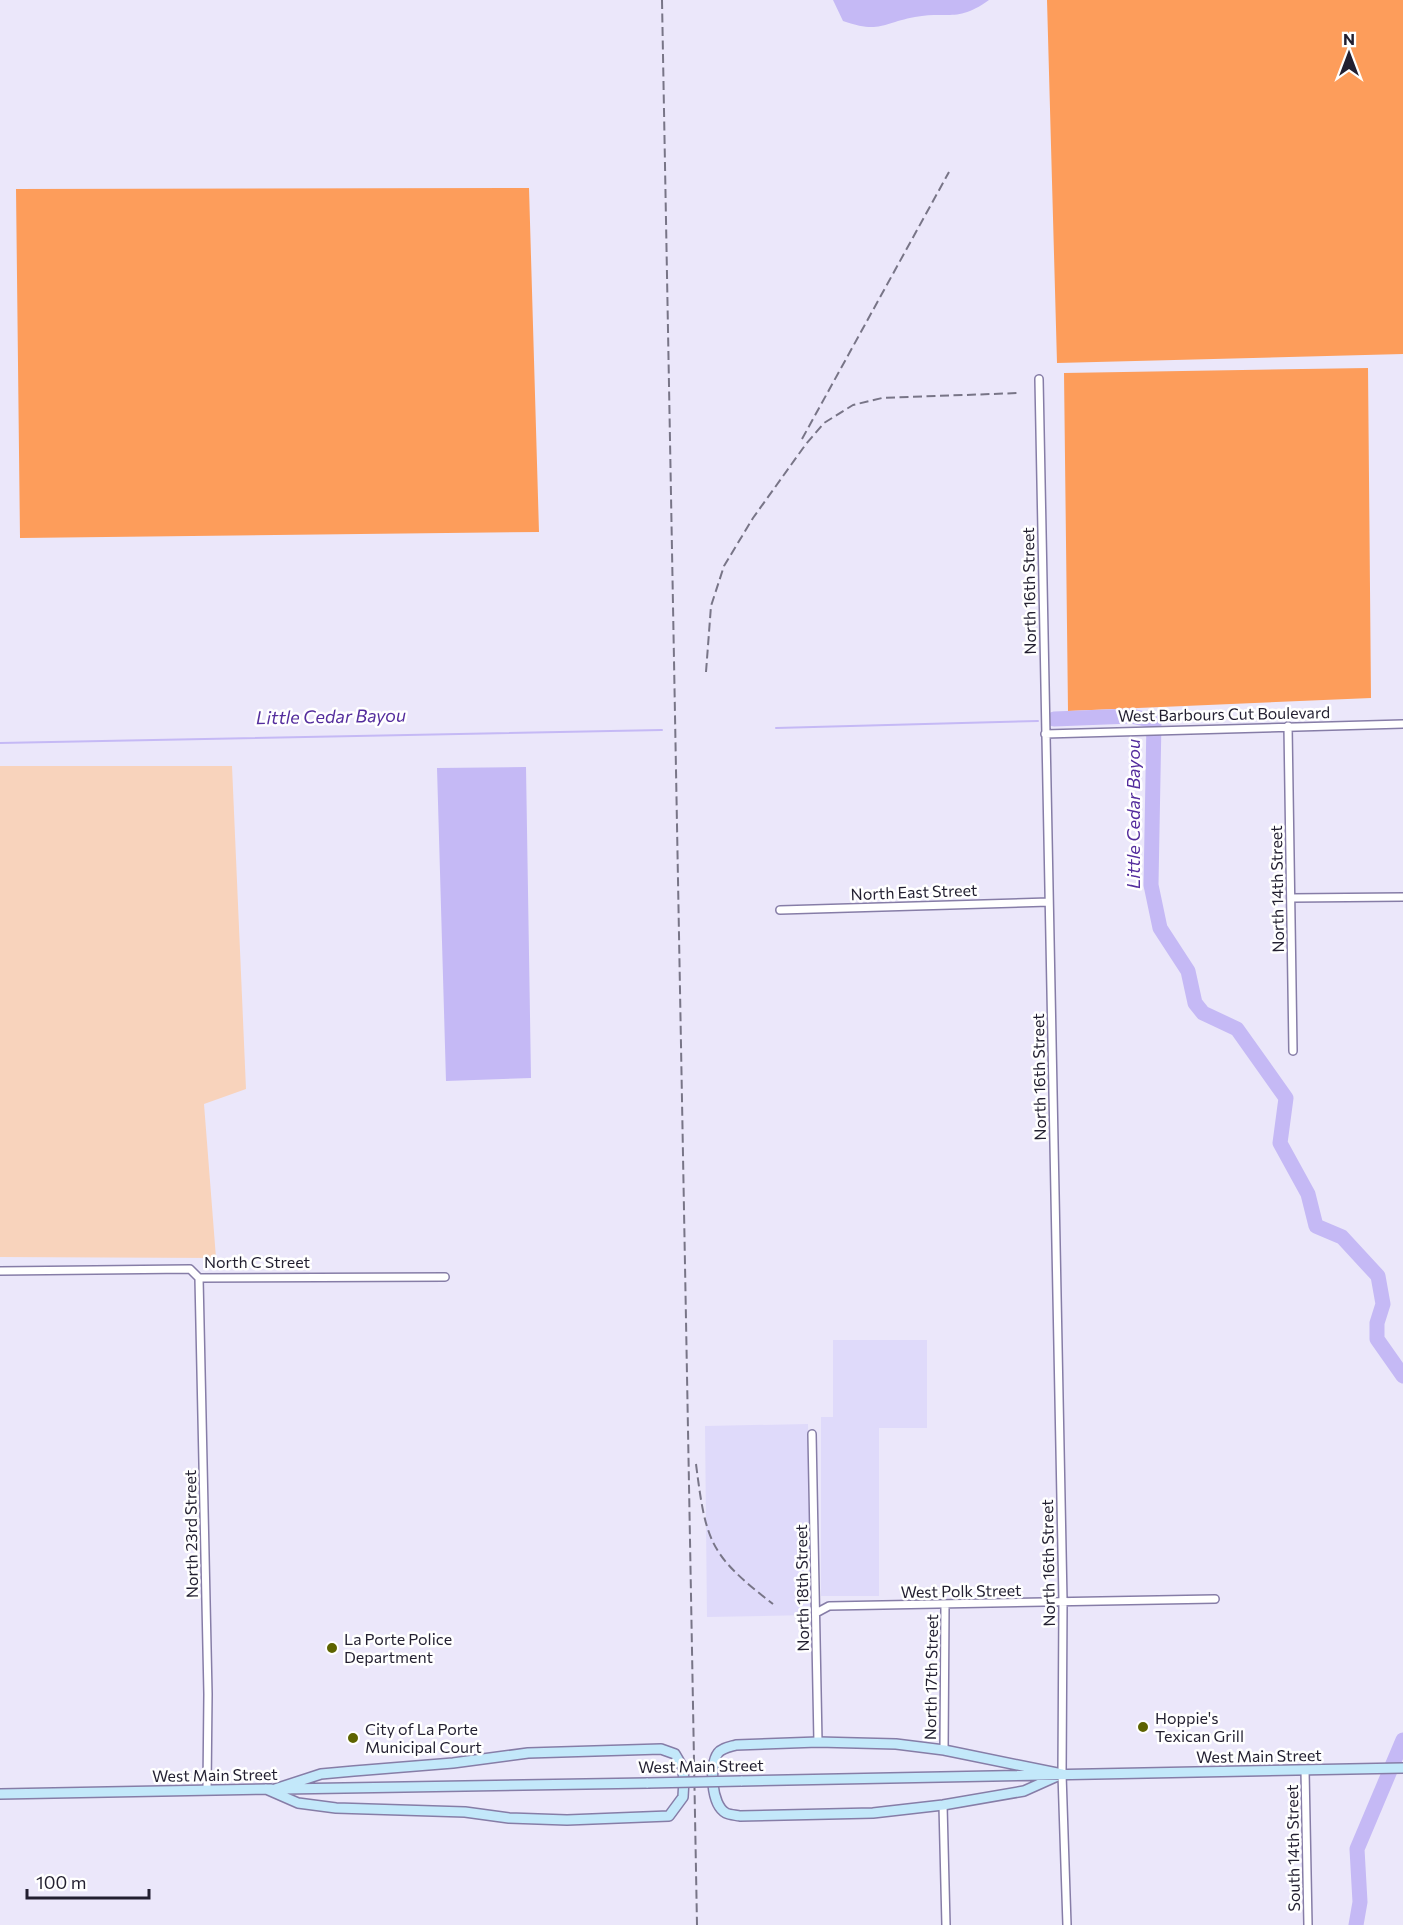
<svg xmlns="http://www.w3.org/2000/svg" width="1403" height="1925" font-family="Commissioner,sans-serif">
  <rect width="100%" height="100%" fill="#ebe7fa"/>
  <path fill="#dfdafa" d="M 833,1340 L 927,1340 L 927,1428 L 879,1428 L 879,1596 L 821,1596 L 821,1417 L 833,1417 Z
    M 808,1424 L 810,1615 L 707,1617 L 705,1426 Z"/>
  <path fill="#f8d3bc" d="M 0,766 L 232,766 L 246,1089 L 204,1104 L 216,1258 L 0,1257 Z"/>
  <path fill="#fd9d5b" d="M 1047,0 L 1403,0 L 1403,354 L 1057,363 Z
    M 529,188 L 539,532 L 20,538 L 16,189 Z
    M 1368,368 L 1371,698 L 1068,711 L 1064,373 Z"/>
  <path fill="#c5b9f5" d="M 833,0 L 989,0 C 957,23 948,11 915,17 C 882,23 880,34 843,21 Z
    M 526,767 L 531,1078 L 446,1081 L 437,768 Z"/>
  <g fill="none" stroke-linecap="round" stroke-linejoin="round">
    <path stroke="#c5b9f5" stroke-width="2" d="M 776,728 L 1038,721
      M 0,743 L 662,730"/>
    <path stroke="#c5b9f5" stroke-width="15" d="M 1054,719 L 1131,716 L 1154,721 L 1151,885 L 1160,928 L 1188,971 L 1195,1003 L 1203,1013 L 1237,1029 L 1286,1098 L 1280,1143 L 1308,1194 L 1316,1226 L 1342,1237 L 1378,1276 L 1383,1304 L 1377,1323 L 1377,1339 L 1403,1376
      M 1356,1925 L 1360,1902 L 1357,1849 L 1403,1740"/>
    <defs>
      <path id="street" d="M 1039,379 L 1063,1601 L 1062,1774 L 1067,1925
        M 1288,726 L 1293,1051
        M 1045,734 L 1403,724
        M 1291,898 L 1403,897
        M 780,910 L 1049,902
        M 0,1271 L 190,1269 L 199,1278 L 445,1277
        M 199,1278 L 208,1694 L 207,1790
        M 812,1434 L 818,1742
        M 816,1613 L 829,1606 L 1215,1599
        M 944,1750 L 945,1605
        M 1305,1770 L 1308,1925
        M 943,1805 L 946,1925"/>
      <path id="secondary" d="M 818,1742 L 896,1744 L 944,1750 L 1062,1774 L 1024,1791 L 943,1805 L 873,1813 L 740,1816 C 736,1815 730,1815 726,1813 C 711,1805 709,1765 718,1753 C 722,1748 729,1747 736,1745 Z
        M 741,1781 L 1403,1768
        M 266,1789 L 298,1803 L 336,1808 L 465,1812 L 509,1818 L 567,1820 L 669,1816 L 683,1797 L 684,1779 L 682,1766 L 675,1754 L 661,1749 L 528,1753 L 453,1763 L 354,1771 L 321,1774 L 275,1789
        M 284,1789 L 648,1783
        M 0,1794 L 271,1789"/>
    </defs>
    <use href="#street" stroke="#867da7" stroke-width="10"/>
    <use href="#secondary" stroke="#867da7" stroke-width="12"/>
    <use href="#street" stroke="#fff" stroke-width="7"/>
    <use href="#secondary" stroke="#c3e8fa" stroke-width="9"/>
    <path stroke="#787587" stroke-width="2" stroke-dasharray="9 4.5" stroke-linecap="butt" d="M 662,0 L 697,1925
      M 802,439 L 949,172
      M 706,672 L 711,606 L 724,566 L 753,518 L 806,444 L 824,423 L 853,405 L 882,398 L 1018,393
      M 696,1464 C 706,1543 710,1555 773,1604"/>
    <defs>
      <path id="secondary-bridge" d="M 648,1783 L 741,1781"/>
    </defs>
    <use href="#secondary-bridge" stroke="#867da7" stroke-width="12" stroke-linecap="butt"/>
    <use href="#secondary-bridge" stroke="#c3e8fa" stroke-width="9"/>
  </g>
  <g fill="#5d6300" stroke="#fff" stroke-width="2">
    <circle cx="332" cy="1648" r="6"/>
    <circle cx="1143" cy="1727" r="6"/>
    <circle cx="353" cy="1738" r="6"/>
  </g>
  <g text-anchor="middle" stroke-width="5" stroke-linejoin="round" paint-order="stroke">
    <g font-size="16" fill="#221f30" stroke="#fff">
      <text transform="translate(1029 591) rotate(-91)" y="6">North 16th Street</text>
      <text transform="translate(1224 714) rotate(-1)" y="6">West Barbours Cut Boulevard</text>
      <text transform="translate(1277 889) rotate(-91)" y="6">North 14th Street</text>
      <text transform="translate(914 892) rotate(-2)" y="6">North East Street</text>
      <text transform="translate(1039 1077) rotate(-91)" y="6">North 16th Street</text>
      <text x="257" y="1268">North C Street</text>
      <text transform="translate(191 1534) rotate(-91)" y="6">North 23rd Street</text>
      <text transform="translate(1048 1563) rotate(-91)" y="6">North 16th Street</text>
      <text transform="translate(802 1588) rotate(-91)" y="6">North 18th Street</text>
      <text transform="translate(961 1591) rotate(-1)" y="6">West Polk Street</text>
      <text transform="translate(931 1677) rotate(-89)" y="6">North 17th Street</text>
      <text transform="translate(1259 1756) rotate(-1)" y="6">West Main Street</text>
      <text transform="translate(701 1766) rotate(-1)" y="6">West Main Street</text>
      <text transform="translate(215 1775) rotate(-1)" y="6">West Main Street</text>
      <text transform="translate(1293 1848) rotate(-91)" y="6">South 14th Street</text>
    </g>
    <g font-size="16" fill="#221f30" stroke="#fff" text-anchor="start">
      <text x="344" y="1645">La Porte Police<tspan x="344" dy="18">Department</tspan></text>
      <text x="1155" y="1724">Hoppie's<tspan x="1155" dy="18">Texican Grill</tspan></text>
      <text x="365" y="1735">City of La Porte<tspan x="365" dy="18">Municipal Court</tspan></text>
    </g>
    <g font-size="18" font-style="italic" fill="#542d9d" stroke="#fff">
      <text transform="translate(331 717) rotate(-1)" y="6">Little Cedar Bayou</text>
      <text transform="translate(1134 814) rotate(-90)" y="6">Little Cedar Bayou</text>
    </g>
  </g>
  <g transform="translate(1349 54)" stroke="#ffffff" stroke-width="4.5" paint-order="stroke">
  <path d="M0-4.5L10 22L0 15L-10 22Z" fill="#221f30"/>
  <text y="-9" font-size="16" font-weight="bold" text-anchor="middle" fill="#221f30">N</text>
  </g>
  <path d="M27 1889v9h122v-9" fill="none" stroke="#221f30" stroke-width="3"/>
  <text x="36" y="1889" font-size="18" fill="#221f30" stroke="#ffffff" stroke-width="4.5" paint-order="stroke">100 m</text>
</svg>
